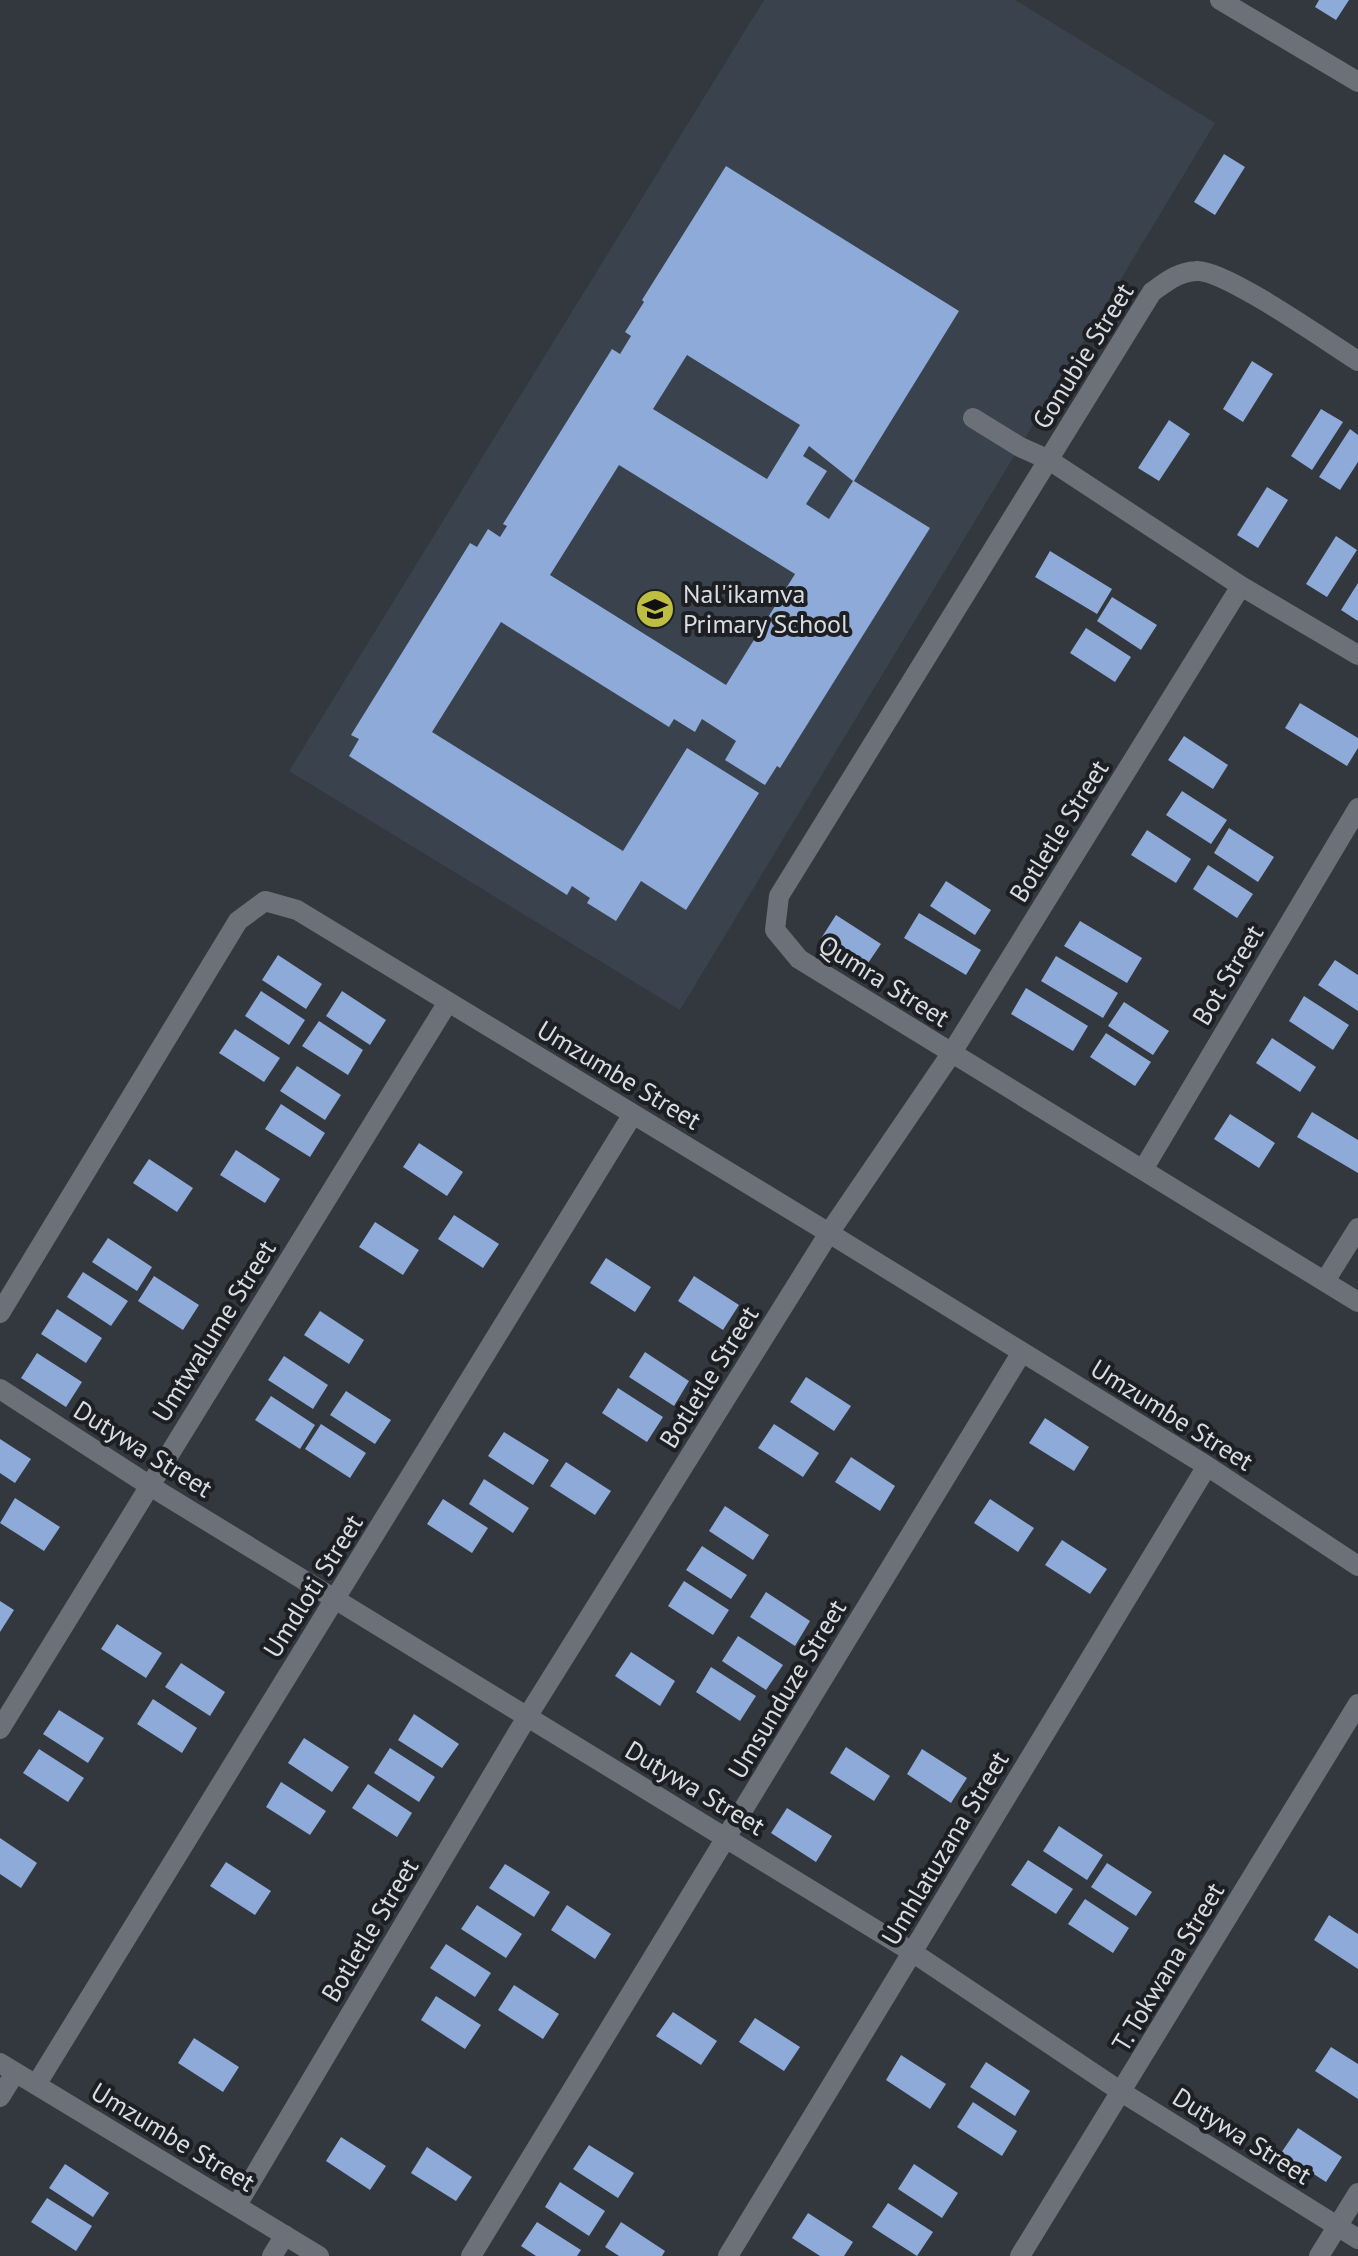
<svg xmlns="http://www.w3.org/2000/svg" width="1358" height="2256" font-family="'PT Sans',sans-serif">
  <rect width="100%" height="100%" fill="#33373e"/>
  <path fill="#3a424e" d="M 764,0 L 1015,0 L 1215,123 L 680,1010 L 289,771 Z"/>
  <path fill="#8daad8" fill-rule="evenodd" d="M 1319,0 L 1349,0 L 1336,20 L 1315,7 Z
    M 1224,154 L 1245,167 L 1215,215 L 1194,202 Z
    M 726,166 L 959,311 L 854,481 L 930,528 L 780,768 L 777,766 L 765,785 L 725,760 L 736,741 L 702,719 L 695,732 L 674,719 L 669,727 L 501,622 L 432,732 L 623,851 L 687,748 L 759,793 L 686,910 L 641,881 L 616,921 L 587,903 L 590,898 L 572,886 L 567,895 L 349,756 L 359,739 L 351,735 L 470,543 L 477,547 L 488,529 L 500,537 L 507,526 L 503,524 L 612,349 L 620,354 L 631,336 L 625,332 L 644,302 L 642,300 ZM 687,355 L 800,425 L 767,479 L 653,409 ZM 809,446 L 853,481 L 829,519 L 806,504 L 827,471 L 803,456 ZM 619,465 L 795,574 L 726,685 L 550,575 Z
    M 1252,361 L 1273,374 L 1243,422 L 1223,409 Z
    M 1321,409 L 1343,422 L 1312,470 L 1291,456 Z
    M 1169,420 L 1190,434 L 1159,481 L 1138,468 Z
    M 1350,429 L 1358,435 L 1358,462 L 1340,490 L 1319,477 Z
    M 1267,487 L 1288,500 L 1258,548 L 1237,535 Z
    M 1336,536 L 1357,550 L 1327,597 L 1306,584 Z
    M 1050,551 L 1112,589 L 1097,614 L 1035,577 Z
    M 1358,583 L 1358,621 L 1341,610 Z
    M 1112,597 L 1157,625 L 1141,650 L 1097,621 Z
    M 1086,628 L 1131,657 L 1115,682 L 1070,653 Z
    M 1300,703 L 1358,738 L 1358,748 L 1347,766 L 1285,728 Z
    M 1184,736 L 1228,765 L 1213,789 L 1168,760 Z
    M 1182,791 L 1227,820 L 1211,844 L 1166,815 Z
    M 1229,828 L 1274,857 L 1258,882 L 1214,853 Z
    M 1147,830 L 1191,859 L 1176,883 L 1131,855 Z
    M 1208,865 L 1253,894 L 1237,918 L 1193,889 Z
    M 946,881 L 991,910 L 975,935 L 930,906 Z
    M 919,913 L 981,950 L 966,975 L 904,938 Z
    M 836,915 L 881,944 L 864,969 L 820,940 Z
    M 1080,921 L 1142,958 L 1127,983 L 1064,946 Z
    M 278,955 L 322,984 L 306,1009 L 262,980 Z
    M 1056,956 L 1118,993 L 1103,1018 L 1041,981 Z
    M 1335,960 L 1358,975 L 1358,1011 L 1318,985 Z
    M 1026,988 L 1088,1026 L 1073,1051 L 1011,1014 Z
    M 261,991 L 305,1020 L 289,1045 L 245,1016 Z
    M 342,991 L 386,1020 L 370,1045 L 326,1016 Z
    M 1304,996 L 1349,1025 L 1333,1050 L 1289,1021 Z
    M 1124,1002 L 1169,1031 L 1153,1055 L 1108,1026 Z
    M 319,1021 L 363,1050 L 348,1075 L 302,1046 Z
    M 235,1029 L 280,1058 L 264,1082 L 219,1053 Z
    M 1106,1033 L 1151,1062 L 1135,1086 L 1090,1057 Z
    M 1272,1038 L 1316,1067 L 1300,1092 L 1256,1063 Z
    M 297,1066 L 341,1095 L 325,1120 L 280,1091 Z
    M 281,1104 L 325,1133 L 310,1157 L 265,1129 Z
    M 1312,1112 L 1358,1140 L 1358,1173 L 1297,1137 Z
    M 1230,1114 L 1275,1143 L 1259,1168 L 1214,1139 Z
    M 419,1143 L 463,1172 L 447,1196 L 403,1167 Z
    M 236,1150 L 280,1179 L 265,1203 L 220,1175 Z
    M 149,1159 L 193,1188 L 177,1212 L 133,1183 Z
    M 454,1215 L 499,1244 L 483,1268 L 438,1239 Z
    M 375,1222 L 419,1250 L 403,1275 L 359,1247 Z
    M 108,1238 L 152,1267 L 137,1291 L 92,1262 Z
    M 606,1258 L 651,1287 L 635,1312 L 590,1283 Z
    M 83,1272 L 128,1301 L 111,1326 L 67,1297 Z
    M 154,1276 L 199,1305 L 183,1330 L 138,1301 Z
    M 694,1276 L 739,1305 L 723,1330 L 678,1301 Z
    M 57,1309 L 102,1338 L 86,1363 L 41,1334 Z
    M 320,1311 L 364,1340 L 349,1364 L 304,1335 Z
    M 645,1352 L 689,1381 L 674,1406 L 629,1377 Z
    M 37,1353 L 82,1382 L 66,1407 L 21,1378 Z
    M 284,1356 L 328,1385 L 313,1409 L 268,1380 Z
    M 806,1377 L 851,1406 L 834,1431 L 790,1402 Z
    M 618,1388 L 663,1417 L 647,1442 L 602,1413 Z
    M 346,1391 L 391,1420 L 375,1444 L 330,1415 Z
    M 271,1396 L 315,1425 L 300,1449 L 255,1420 Z
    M 1045,1418 L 1089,1447 L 1074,1471 L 1029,1443 Z
    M 321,1424 L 366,1453 L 350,1478 L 305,1449 Z
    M 774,1424 L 819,1453 L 803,1477 L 758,1448 Z
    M 504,1432 L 549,1460 L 533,1485 L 488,1456 Z
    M 0,1439 L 31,1459 L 15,1483 L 0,1473 Z
    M 851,1457 L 895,1486 L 880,1511 L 835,1482 Z
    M 566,1462 L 611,1491 L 595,1515 L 550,1486 Z
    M 484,1479 L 529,1508 L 513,1533 L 469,1504 Z
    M 15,1498 L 60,1527 L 44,1551 L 0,1523 Z
    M 443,1499 L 488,1528 L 472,1553 L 427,1524 Z
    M 990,1499 L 1034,1528 L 1018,1552 L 974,1523 Z
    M 725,1506 L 769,1535 L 753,1560 L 709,1531 Z
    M 1062,1540 L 1107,1569 L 1090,1594 L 1045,1565 Z
    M 702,1546 L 747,1575 L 731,1599 L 686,1570 Z
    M 684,1581 L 729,1610 L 713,1635 L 668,1606 Z
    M 766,1592 L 810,1621 L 795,1646 L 750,1617 Z
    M 0,1601 L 14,1610 L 0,1632 Z
    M 117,1624 L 162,1653 L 146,1678 L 101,1649 Z
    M 738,1636 L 783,1665 L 766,1690 L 722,1661 Z
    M 631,1652 L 675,1681 L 660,1706 L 615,1676 Z
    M 181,1663 L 225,1692 L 210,1716 L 165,1687 Z
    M 711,1667 L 756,1696 L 740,1721 L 696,1692 Z
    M 153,1699 L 197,1728 L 182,1753 L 137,1724 Z
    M 59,1710 L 104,1738 L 88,1763 L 43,1734 Z
    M 414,1714 L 459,1744 L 442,1768 L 398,1740 Z
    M 304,1738 L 349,1767 L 332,1792 L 288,1763 Z
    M 846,1747 L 890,1776 L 874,1801 L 830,1773 Z
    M 390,1748 L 435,1777 L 419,1802 L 374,1773 Z
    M 39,1749 L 84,1778 L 68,1802 L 23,1773 Z
    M 922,1749 L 967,1778 L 951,1803 L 907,1774 Z
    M 281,1782 L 326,1811 L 310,1835 L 266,1807 Z
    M 368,1784 L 412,1813 L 397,1837 L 352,1808 Z
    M 787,1808 L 832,1836 L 816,1862 L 771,1833 Z
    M 1059,1826 L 1103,1855 L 1087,1880 L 1043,1851 Z
    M 0,1838 L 37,1863 L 21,1888 L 0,1874 Z
    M 1028,1860 L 1073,1889 L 1056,1914 L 1011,1885 Z
    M 226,1862 L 271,1891 L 255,1915 L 210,1886 Z
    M 1107,1863 L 1152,1892 L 1136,1916 L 1091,1887 Z
    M 505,1864 L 550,1892 L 534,1917 L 489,1888 Z
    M 1085,1899 L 1129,1928 L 1113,1953 L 1068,1924 Z
    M 477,1905 L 522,1934 L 506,1958 L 461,1929 Z
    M 567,1905 L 611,1934 L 595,1959 L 551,1930 Z
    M 1329,1915 L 1358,1934 L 1358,1969 L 1314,1940 Z
    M 446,1944 L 491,1973 L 475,1997 L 430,1968 Z
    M 514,1985 L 559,2014 L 543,2039 L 498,2010 Z
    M 436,1996 L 481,2025 L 465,2049 L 421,2020 Z
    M 673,2012 L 717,2041 L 701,2065 L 656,2036 Z
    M 755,2018 L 800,2047 L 784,2071 L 739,2042 Z
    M 194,2038 L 239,2067 L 223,2092 L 178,2063 Z
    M 1331,2047 L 1358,2064 L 1358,2099 L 1315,2071 Z
    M 901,2055 L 946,2084 L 930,2109 L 886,2080 Z
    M 986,2062 L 1030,2091 L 1015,2116 L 970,2087 Z
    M 973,2102 L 1017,2131 L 1002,2156 L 957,2127 Z
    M 1298,2128 L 1342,2157 L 1326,2182 L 1281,2153 Z
    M 341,2137 L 386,2166 L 370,2190 L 326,2161 Z
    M 589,2145 L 634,2173 L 618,2198 L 573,2169 Z
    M 427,2147 L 472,2177 L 456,2201 L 411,2173 Z
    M 65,2164 L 109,2193 L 93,2217 L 49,2188 Z
    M 914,2164 L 958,2193 L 942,2218 L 898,2189 Z
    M 560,2182 L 605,2211 L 589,2236 L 545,2207 Z
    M 47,2198 L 92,2226 L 76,2251 L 31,2222 Z
    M 888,2203 L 933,2232 L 917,2256 L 872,2227 Z
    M 808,2213 L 853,2242 L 844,2256 L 820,2256 L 792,2238 Z
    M 537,2222 L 581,2250 L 577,2256 L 536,2256 L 521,2246 Z
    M 621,2222 L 665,2251 L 662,2256 L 619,2256 L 605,2247 Z"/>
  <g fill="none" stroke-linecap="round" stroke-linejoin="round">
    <path stroke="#6c7078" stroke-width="20" d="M 973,418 L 1020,447 L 1049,460"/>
    <path stroke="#6c7078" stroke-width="20" d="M 1220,0 L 1358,82
      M 1358,361 C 1329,343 1223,268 1196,271 C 1178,272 1166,282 1152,292 L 779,896 L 775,930 L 799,959 L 1358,1302
      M 1049,460 L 1241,586 L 1358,655
      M 1144,1168 L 1358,808
      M 1325,1281 L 1358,1228
      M 0,1313 L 238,921 L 265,901 L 297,910 L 829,1233 L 1207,1466 L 1358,1566
      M 0,1389 L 150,1486 L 912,1952 L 1123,2093 L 1358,2239
      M 0,1729 L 448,1002
      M 0,2063 L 319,2256
      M 36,2085 L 633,1114
      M 0,2097 L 15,2073
      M 237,2205 L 527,1717 L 829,1233 L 951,1054 L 1241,586
      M 272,2256 L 285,2235
      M 471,2256 L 1022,1352
      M 728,2256 L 1207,1466
      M 1319,2256 L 1358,2193"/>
    <path stroke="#6c7078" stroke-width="20" d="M 1020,2256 L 1358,1704"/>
  </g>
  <defs>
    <symbol id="school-disc" viewBox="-11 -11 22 22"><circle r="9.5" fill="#bebf42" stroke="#1d1f22"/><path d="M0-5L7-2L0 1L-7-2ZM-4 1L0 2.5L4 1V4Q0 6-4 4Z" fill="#111"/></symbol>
  </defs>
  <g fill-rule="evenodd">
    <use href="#school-disc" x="633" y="587" width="44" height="44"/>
  </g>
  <g text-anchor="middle" stroke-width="8" stroke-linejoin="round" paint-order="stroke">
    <g font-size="26" fill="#d9dce0" stroke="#1d1f22">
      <text transform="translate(1083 356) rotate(-58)" y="9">Gonubie Street</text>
      <text transform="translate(1059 831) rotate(-58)" y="9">Botletle Street</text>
      <text transform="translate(1228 975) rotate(-59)" y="9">Bot Street</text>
      <text transform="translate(884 981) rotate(32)" y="9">Qumra Street</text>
      <text transform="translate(619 1075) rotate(31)" y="9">Umzumbe Street</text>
      <text transform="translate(214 1331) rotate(-58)" y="9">Umtwalume Street</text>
      <text transform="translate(709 1377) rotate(-58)" y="9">Botletle Street</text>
      <text transform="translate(1172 1415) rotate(32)" y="9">Umzumbe Street</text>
      <text transform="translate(143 1449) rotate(32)" y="9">Dutywa Street</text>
      <text transform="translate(313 1586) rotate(-58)" y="9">Umdloti Street</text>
      <text transform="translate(787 1689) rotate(-59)" y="9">Umsunduze Street</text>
      <text transform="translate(695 1788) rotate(31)" y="9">Dutywa Street</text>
      <text transform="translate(945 1848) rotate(-59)" y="9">Umhlatuzana Street</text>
      <text transform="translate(370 1930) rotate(-59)" y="9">Botletle Street</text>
      <text transform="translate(1168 1967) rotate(-59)" y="9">T. Tokwana Street</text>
      <text transform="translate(1242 2136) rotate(32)" y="9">Dutywa Street</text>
      <text transform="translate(173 2137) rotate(31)" y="9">Umzumbe Street</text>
    </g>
    <g font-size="26" fill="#d9dce0" stroke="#1d1f22" text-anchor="start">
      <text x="683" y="603">Nal'ikamva<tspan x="683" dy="30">Primary School</tspan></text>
    </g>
  </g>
</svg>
